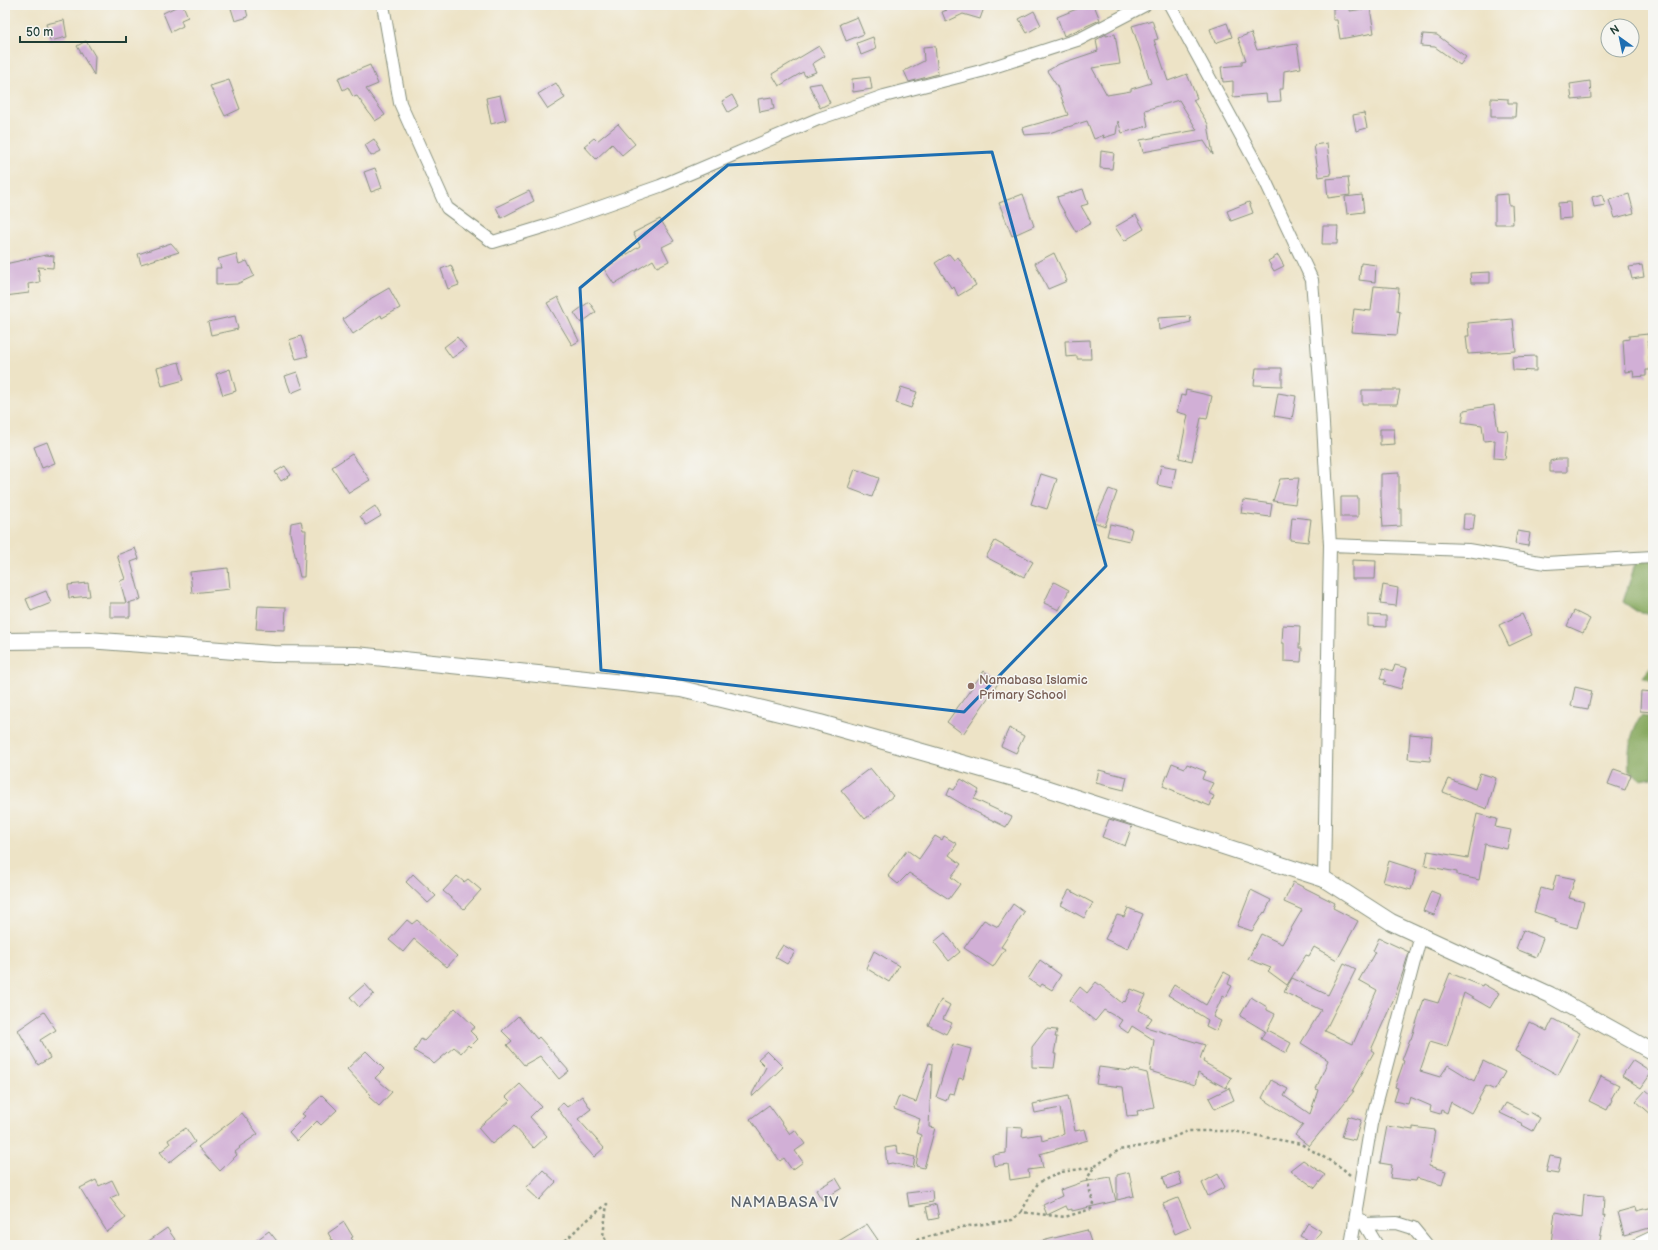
<svg xmlns="http://www.w3.org/2000/svg" width="1658" height="1250" font-family="'Balsamiq Sans',sans-serif">
  <rect width="100%" height="100%" fill="#f6f6f2"/>
  <filter id="ink" filterUnits="userSpaceOnUse"><feTurbulence type="fractalNoise" baseFrequency=".025" numOctaves="2"/><feDisplacementMap in="SourceGraphic" scale="8" xChannelSelector="R" yChannelSelector="G"/><feConvolveMatrix kernelMatrix="1 2 1 2 8 2 1 2 1" color-interpolation-filters="sRGB"/></filter>
  <filter id="wash" filterUnits="userSpaceOnUse"><feTurbulence type="fractalNoise" baseFrequency=".012" numOctaves="4" result="noise"/><feDisplacementMap in="SourceGraphic" scale="16" xChannelSelector="R" yChannelSelector="G"/><feGaussianBlur stdDeviation="0.9" result="paint"/><feColorMatrix in="noise" values="0 0 0 0 0 0 0 0 0 0 0 0 0 0 0 0 0 1.4 0 .05"/><feComposite in="paint" operator="in"/></filter>
  <g filter="url(#wash)">
    <rect width="100%" height="100%" fill="#ede3c6"/>
    <path fill="#85a75c" stroke="#527248" d="M 1653,554 L 1653,614 L 1636,611 L 1623,602 L 1638,555 Z
      M 1653,664 L 1653,682 L 1643,677 Z
      M 1641,716 L 1653,718 L 1653,776 L 1652,778 L 1641,780 L 1629,769 C 1627,751 1631,731 1641,716 Z"/>
    <g id="blocks">
      <path fill="#d1afd6" d="M 180,5 L 183,5 L 188,17 L 181,20 L 183,26 L 171,32 L 163,13 Z
        M 230,5 L 245,5 L 248,17 L 235,21 Z
        M 942,5 L 985,5 L 980,19 L 963,14 L 946,22 L 942,12 L 947,10 L 942,8 Z
        M 1078,5 L 1094,5 L 1100,20 L 1064,36 L 1057,17 L 1079,8 Z
        M 1333,8 L 1350,8 L 1350,11 L 1370,8 L 1374,33 L 1340,39 L 1337,20 L 1333,20 Z
        M 1034,11 L 1041,25 L 1027,33 L 1019,19 Z
        M 857,17 L 864,34 L 846,41 L 840,24 Z
        M 64,20 L 67,37 L 50,41 L 46,24 Z
        M 1152,20 L 1158,39 L 1154,40 L 1167,78 L 1168,81 L 1187,74 L 1197,98 L 1193,100 L 1208,124 L 1213,155 L 1204,141 L 1143,152 L 1140,140 L 1197,130 L 1179,100 L 1145,110 L 1148,126 L 1122,133 L 1118,121 L 1116,134 L 1103,138 L 1104,135 L 1094,139 L 1087,121 L 1049,133 L 1024,135 L 1022,128 L 1068,115 L 1057,86 L 1047,71 L 1059,64 L 1098,51 L 1096,40 L 1106,34 L 1106,36 L 1115,34 L 1120,64 L 1092,68 L 1107,95 L 1131,91 L 1131,89 L 1151,83 L 1132,26 Z
        M 1227,23 L 1232,37 L 1215,43 L 1210,29 Z
        M 1251,33 L 1257,50 L 1297,44 L 1301,68 L 1284,71 L 1283,89 L 1280,89 L 1281,101 L 1267,102 L 1266,94 L 1233,97 L 1233,81 L 1223,82 L 1221,67 L 1242,65 L 1242,61 L 1246,60 L 1238,38 Z
        M 1423,34 L 1437,35 L 1466,57 L 1460,65 L 1435,47 L 1421,46 Z
        M 873,37 L 876,49 L 861,55 L 857,43 Z
        M 86,41 L 95,56 L 94,75 L 77,46 Z
        M 819,46 L 825,56 L 812,64 L 816,72 L 805,76 L 803,72 L 779,86 L 772,74 Z
        M 935,46 L 938,74 L 909,82 L 904,71 L 924,61 L 923,47 Z
        M 370,65 L 378,84 L 366,89 L 385,115 L 375,121 L 357,96 L 354,97 L 352,95 L 348,87 L 343,90 L 338,78 Z
        M 870,77 L 872,89 L 853,92 L 852,79 Z
        M 229,80 L 240,109 L 225,116 L 210,86 Z
        M 1590,81 L 1591,98 L 1572,100 L 1570,84 Z
        M 556,83 L 565,98 L 548,109 L 538,94 Z
        M 821,83 L 830,103 L 820,108 L 809,85 Z
        M 500,95 L 506,120 L 491,124 L 486,98 Z
        M 732,95 L 738,106 L 728,112 L 722,101 Z
        M 772,97 L 774,109 L 760,112 L 758,99 Z
        M 1491,98 L 1508,99 L 1508,103 L 1516,103 L 1515,117 L 1491,117 Z
        M 1364,113 L 1367,128 L 1356,131 L 1353,115 Z
        M 618,124 L 635,144 L 622,155 L 612,144 L 596,159 L 584,146 L 594,138 L 597,141 Z
        M 374,139 L 381,151 L 371,156 L 365,145 Z
        M 1327,143 L 1331,175 L 1319,177 L 1314,145 Z
        M 1101,151 L 1114,153 L 1112,169 L 1100,168 Z
        M 375,168 L 382,188 L 371,192 L 364,172 Z
        M 1348,177 L 1350,195 L 1328,198 L 1326,179 Z
        M 1083,189 L 1088,204 L 1081,206 L 1091,223 L 1076,232 L 1059,203 L 1057,197 Z
        M 529,191 L 534,201 L 501,218 L 496,207 Z
        M 1023,194 L 1034,226 L 1012,236 L 999,203 Z
        M 1508,194 L 1509,205 L 1512,205 L 1513,224 L 1495,224 L 1495,195 Z
        M 1602,194 L 1605,205 L 1594,207 L 1592,197 Z
        M 1629,194 L 1634,213 L 1615,218 L 1609,200 Z
        M 1362,195 L 1364,212 L 1347,214 L 1345,197 Z
        M 1249,202 L 1253,213 L 1231,221 L 1227,211 Z
        M 1570,202 L 1571,218 L 1559,219 L 1558,203 Z
        M 1136,215 L 1144,229 L 1124,241 L 1115,227 Z
        M 660,219 L 674,241 L 662,247 L 669,261 L 657,267 L 653,260 L 614,284 L 604,269 L 640,246 L 633,233 Z
        M 1323,226 L 1338,226 L 1337,244 L 1322,244 Z
        M 171,243 L 179,252 L 141,264 L 138,254 Z
        M 1054,253 L 1067,281 L 1048,289 L 1035,263 Z
        M 236,254 L 239,264 L 247,261 L 254,276 L 237,284 L 216,285 L 216,268 L 221,268 L 218,259 Z
        M 949,254 L 954,260 L 958,257 L 976,285 L 958,296 L 954,287 L 952,289 L 935,263 Z
        M 46,255 L 54,256 L 53,268 L 38,267 L 40,282 L 28,284 L 29,293 L 5,296 L 5,264 Z
        M 1278,255 L 1284,266 L 1274,271 L 1268,261 Z
        M 1361,263 L 1376,265 L 1375,282 L 1359,280 Z
        M 451,265 L 459,285 L 448,289 L 441,269 Z
        M 1642,265 L 1644,277 L 1632,279 L 1629,267 Z
        M 1490,272 L 1490,283 L 1471,283 L 1470,273 Z
        M 1374,286 L 1399,288 L 1397,311 L 1400,312 L 1397,335 L 1351,332 L 1354,309 L 1371,311 Z
        M 389,288 L 400,308 L 382,318 L 381,315 L 353,334 L 343,319 L 370,300 L 370,299 Z
        M 558,297 L 579,341 L 572,345 L 547,303 Z
        M 589,302 L 596,312 L 581,323 L 574,313 Z
        M 235,316 L 238,329 L 211,335 L 208,322 Z
        M 1190,316 L 1191,322 L 1159,330 L 1158,318 Z
        M 1513,319 L 1516,351 L 1468,354 L 1466,336 L 1469,336 L 1468,323 Z
        M 1648,334 L 1650,370 L 1646,370 L 1646,376 L 1634,377 L 1633,371 L 1625,372 L 1623,340 L 1629,339 L 1629,336 Z
        M 301,336 L 308,356 L 296,359 L 289,340 Z
        M 457,337 L 466,348 L 452,358 L 444,347 Z
        M 1090,340 L 1091,359 L 1077,359 L 1077,356 L 1066,357 L 1065,341 Z
        M 1536,356 L 1536,371 L 1513,370 L 1512,357 Z
        M 179,362 L 184,380 L 162,386 L 157,368 Z
        M 1256,368 L 1282,368 L 1282,386 L 1254,385 Z
        M 230,369 L 236,391 L 223,395 L 216,374 Z
        M 297,372 L 303,388 L 291,393 L 285,376 Z
        M 901,387 L 917,392 L 911,408 L 896,403 Z
        M 1186,390 L 1212,396 L 1207,419 L 1201,418 L 1192,461 L 1179,458 L 1188,415 L 1177,412 L 1181,395 L 1185,396 Z
        M 1362,390 L 1400,390 L 1397,404 L 1362,404 Z
        M 1278,393 L 1296,396 L 1292,419 L 1274,416 Z
        M 1494,405 L 1498,430 L 1508,431 L 1505,459 L 1494,458 L 1495,440 L 1484,441 L 1482,425 L 1462,422 L 1464,410 Z
        M 1380,429 L 1394,429 L 1395,444 L 1380,445 Z
        M 47,442 L 55,463 L 42,468 L 34,447 Z
        M 352,454 L 370,480 L 349,493 L 332,467 Z
        M 1557,459 L 1567,459 L 1567,472 L 1550,472 L 1550,461 Z
        M 1161,465 L 1176,468 L 1172,488 L 1157,485 Z
        M 285,466 L 291,475 L 281,481 L 275,472 Z
        M 855,469 L 879,478 L 872,497 L 848,488 Z
        M 1399,473 L 1399,509 L 1401,509 L 1401,526 L 1383,527 L 1381,497 L 1381,474 Z
        M 1041,474 L 1057,479 L 1047,509 L 1031,504 Z
        M 1299,478 L 1295,504 L 1273,501 L 1280,479 Z
        M 1109,489 L 1117,492 L 1105,526 L 1094,522 Z
        M 1341,497 L 1358,497 L 1358,517 L 1341,517 Z
        M 1243,500 L 1272,504 L 1270,517 L 1241,513 Z
        M 375,506 L 381,516 L 366,525 L 360,516 Z
        M 1464,514 L 1475,514 L 1473,530 L 1463,529 Z
        M 1292,517 L 1311,519 L 1308,542 L 1290,540 Z
        M 301,521 L 303,530 L 306,530 L 304,577 L 300,577 L 290,533 L 291,523 Z
        M 1110,524 L 1132,529 L 1129,541 L 1107,536 Z
        M 1517,531 L 1530,533 L 1528,546 L 1515,544 Z
        M 995,541 L 1033,562 L 1024,577 L 986,557 Z
        M 135,548 L 139,559 L 131,562 L 141,599 L 128,603 L 130,603 L 130,617 L 110,617 L 110,603 L 126,603 L 120,581 L 125,579 L 117,555 Z
        M 1352,560 L 1376,561 L 1375,579 L 1352,579 Z
        M 228,568 L 230,589 L 192,593 L 190,572 Z
        M 1054,582 L 1069,590 L 1059,610 L 1044,603 Z
        M 88,583 L 90,596 L 69,598 L 68,585 Z
        M 1383,585 L 1398,588 L 1396,606 L 1380,604 Z
        M 46,591 L 51,603 L 31,611 L 26,599 Z
        M 258,606 L 286,607 L 285,630 L 256,629 Z
        M 1574,611 L 1590,619 L 1583,633 L 1567,626 Z
        M 1522,614 L 1532,635 L 1509,646 L 1499,625 Z
        M 1368,615 L 1386,616 L 1386,627 L 1368,626 Z
        M 1283,625 L 1300,626 L 1299,648 L 1302,648 L 1301,662 L 1284,661 L 1284,643 L 1282,643 Z
        M 1395,665 L 1407,668 L 1401,689 L 1384,684 L 1386,680 L 1380,679 L 1383,668 L 1393,671 Z
        M 984,671 L 999,682 L 963,734 L 947,722 Z
        M 1575,687 L 1592,691 L 1588,709 L 1571,706 Z
        M 1641,691 L 1653,692 L 1653,712 L 1640,711 Z
        M 1009,728 L 1024,736 L 1016,753 L 1001,746 Z
        M 1410,734 L 1432,736 L 1430,761 L 1408,759 Z
        M 1172,763 L 1185,768 L 1187,764 L 1205,771 L 1202,779 L 1213,783 L 1208,793 L 1214,796 L 1210,806 L 1175,792 L 1175,791 L 1163,786 Z
        M 870,768 L 893,796 L 865,819 L 841,790 Z
        M 1614,769 L 1631,775 L 1625,790 L 1608,784 Z
        M 1099,770 L 1127,777 L 1124,790 L 1096,783 Z
        M 1480,773 L 1496,778 L 1487,809 L 1443,792 L 1449,779 L 1475,789 Z
        M 961,779 L 979,790 L 974,799 L 1012,817 L 1006,827 L 972,810 L 947,795 L 950,788 L 954,790 Z
        M 1477,814 L 1497,819 L 1495,827 L 1511,830 L 1507,849 L 1485,844 L 1479,880 L 1457,875 L 1457,872 L 1425,866 L 1428,851 L 1468,858 Z
        M 1109,819 L 1132,826 L 1125,846 L 1102,837 Z
        M 935,836 L 942,840 L 944,836 L 957,844 L 949,855 L 961,864 L 951,877 L 960,884 L 949,899 L 909,873 L 898,884 L 888,876 L 907,850 L 919,859 Z
        M 1389,861 L 1417,870 L 1411,890 L 1383,882 Z
        M 413,874 L 436,896 L 428,903 L 406,882 Z
        M 1556,875 L 1575,879 L 1569,898 L 1584,902 L 1577,928 L 1555,922 L 1556,919 L 1534,912 L 1541,888 L 1552,891 Z
        M 457,876 L 464,882 L 468,879 L 481,890 L 464,909 L 443,891 Z
        M 1293,882 L 1335,903 L 1333,908 L 1358,921 L 1337,960 L 1314,947 L 1309,956 L 1306,955 L 1287,985 L 1268,971 L 1271,968 L 1248,959 L 1261,934 L 1282,944 L 1302,910 L 1284,902 Z
        M 1069,890 L 1093,903 L 1084,918 L 1061,905 Z
        M 1251,890 L 1271,900 L 1265,913 L 1264,912 L 1252,931 L 1237,926 Z
        M 1431,891 L 1441,895 L 1434,915 L 1423,911 Z
        M 1013,904 L 1024,912 L 1001,947 L 1005,949 L 993,967 L 964,948 L 984,920 L 998,927 Z
        M 1128,908 L 1143,914 L 1128,949 L 1105,939 L 1117,915 L 1124,917 Z
        M 407,920 L 412,924 L 417,920 L 457,956 L 447,967 L 414,939 L 403,952 L 389,940 Z
        M 1523,930 L 1543,938 L 1536,957 L 1516,949 Z
        M 945,933 L 960,952 L 949,961 L 934,942 Z
        M 1379,938 L 1409,952 L 1403,972 L 1395,996 L 1371,1050 L 1374,1052 L 1352,1091 L 1354,1091 L 1309,1146 L 1295,1135 L 1303,1125 L 1262,1098 L 1271,1080 L 1288,1089 L 1284,1096 L 1310,1114 L 1318,1090 L 1316,1089 L 1328,1060 L 1301,1043 L 1321,1010 L 1284,992 L 1292,978 L 1328,995 L 1344,963 L 1356,969 L 1325,1031 L 1353,1044 L 1377,990 L 1359,980 L 1375,952 L 1373,951 Z
        M 783,945 L 795,952 L 787,964 L 775,957 Z
        M 874,951 L 899,966 L 889,982 L 866,968 Z
        M 1040,960 L 1061,975 L 1052,990 L 1042,984 L 1040,987 L 1028,979 Z
        M 1224,972 L 1231,976 L 1228,984 L 1232,986 L 1226,997 L 1223,995 L 1213,1017 L 1221,1021 L 1216,1031 L 1206,1026 L 1208,1020 L 1168,995 L 1174,985 L 1206,1005 Z
        M 1450,973 L 1482,986 L 1483,984 L 1499,993 L 1490,1008 L 1464,993 L 1447,1047 L 1430,1042 L 1420,1071 L 1440,1077 L 1448,1065 L 1474,1081 L 1483,1061 L 1505,1072 L 1495,1090 L 1486,1086 L 1471,1113 L 1451,1102 L 1447,1113 L 1441,1110 L 1440,1114 L 1430,1111 L 1431,1106 L 1410,1097 L 1408,1104 L 1394,1101 L 1398,1088 L 1395,1087 L 1404,1061 L 1402,1060 L 1410,1039 L 1411,1039 L 1424,999 L 1438,1003 Z
        M 1096,982 L 1122,1003 L 1124,1001 L 1125,1002 L 1131,989 L 1146,995 L 1139,1010 L 1152,1018 L 1146,1027 L 1205,1045 L 1200,1059 L 1204,1060 L 1203,1062 L 1232,1078 L 1226,1088 L 1198,1073 L 1195,1085 L 1150,1071 L 1154,1040 L 1132,1026 L 1128,1033 L 1118,1026 L 1122,1020 L 1104,1010 L 1095,1021 L 1070,1000 L 1080,987 L 1087,993 Z
        M 365,984 L 374,994 L 359,1007 L 350,997 Z
        M 1251,997 L 1267,1007 L 1267,1010 L 1275,1014 L 1267,1030 L 1291,1043 L 1286,1053 L 1261,1039 L 1265,1031 L 1240,1016 Z
        M 941,1000 L 950,1005 L 943,1019 L 952,1023 L 946,1034 L 928,1025 Z
        M 455,1008 L 475,1027 L 470,1031 L 478,1039 L 470,1047 L 468,1045 L 461,1053 L 454,1047 L 434,1064 L 431,1061 L 414,1051 L 421,1039 L 424,1041 Z
        M 44,1012 L 56,1030 L 40,1040 L 50,1058 L 38,1065 L 18,1030 Z
        M 518,1016 L 537,1039 L 539,1037 L 569,1071 L 559,1079 L 540,1056 L 524,1065 L 507,1045 L 512,1041 L 502,1031 Z
        M 1553,1019 L 1580,1033 L 1558,1075 L 1515,1051 L 1529,1022 L 1547,1031 Z
        M 1046,1029 L 1057,1030 L 1055,1037 L 1057,1037 L 1054,1054 L 1056,1054 L 1054,1068 L 1032,1067 L 1032,1047 Z
        M 953,1044 L 971,1049 L 963,1079 L 959,1078 L 954,1094 L 949,1093 L 946,1101 L 936,1097 Z
        M 366,1051 L 384,1069 L 375,1078 L 392,1092 L 379,1106 L 369,1097 L 371,1095 L 347,1069 Z
        M 767,1051 L 783,1067 L 753,1096 L 752,1094 L 766,1067 L 758,1059 Z
        M 1633,1060 L 1652,1072 L 1641,1088 L 1622,1076 Z
        M 929,1063 L 932,1064 L 929,1127 L 935,1128 L 924,1168 L 916,1166 L 921,1135 L 916,1133 L 920,1119 L 894,1109 L 899,1096 L 916,1102 Z
        M 1099,1067 L 1130,1071 L 1131,1069 L 1147,1073 L 1154,1107 L 1137,1111 L 1138,1115 L 1127,1116 L 1123,1087 L 1096,1084 Z
        M 1601,1076 L 1619,1085 L 1611,1099 L 1612,1100 L 1607,1110 L 1589,1101 Z
        M 520,1084 L 541,1106 L 530,1117 L 547,1136 L 534,1148 L 514,1126 L 492,1144 L 478,1128 L 510,1101 L 506,1097 Z
        M 1229,1088 L 1234,1100 L 1215,1109 L 1209,1098 Z
        M 1646,1090 L 1653,1096 L 1653,1116 L 1636,1101 Z
        M 322,1095 L 337,1110 L 321,1125 L 317,1121 L 297,1141 L 289,1132 L 305,1116 L 302,1114 Z
        M 582,1096 L 591,1109 L 578,1119 L 604,1148 L 594,1157 L 579,1140 L 580,1139 L 557,1108 L 563,1103 L 567,1107 Z
        M 1068,1096 L 1075,1131 L 1085,1129 L 1088,1140 L 1040,1154 L 1043,1168 L 1028,1170 L 1029,1177 L 1010,1180 L 1008,1164 L 994,1166 L 992,1155 L 1006,1153 L 1007,1127 L 1023,1128 L 1022,1137 L 1041,1134 L 1042,1141 L 1064,1134 L 1060,1108 L 1035,1113 L 1033,1104 Z
        M 1506,1103 L 1528,1114 L 1530,1112 L 1540,1118 L 1533,1131 L 1522,1125 L 1523,1124 L 1500,1113 Z
        M 769,1105 L 790,1134 L 795,1130 L 805,1144 L 795,1151 L 803,1162 L 792,1170 L 784,1158 L 780,1161 L 750,1119 Z
        M 242,1113 L 258,1134 L 239,1147 L 240,1148 L 235,1152 L 237,1155 L 220,1171 L 198,1147 Z
        M 1348,1116 L 1361,1120 L 1355,1140 L 1342,1137 Z
        M 1387,1126 L 1413,1130 L 1413,1127 L 1435,1130 L 1429,1166 L 1446,1171 L 1442,1185 L 1417,1178 L 1416,1181 L 1390,1178 L 1392,1165 L 1380,1163 Z
        M 186,1128 L 195,1142 L 169,1163 L 160,1152 L 170,1144 L 168,1140 Z
        M 897,1146 L 898,1153 L 915,1157 L 913,1168 L 892,1163 L 887,1164 L 885,1148 Z
        M 1550,1156 L 1561,1158 L 1558,1174 L 1546,1172 Z
        M 1303,1160 L 1325,1175 L 1315,1188 L 1290,1170 Z
        M 543,1170 L 556,1182 L 539,1200 L 526,1188 Z
        M 1129,1172 L 1134,1196 L 1117,1200 L 1117,1175 Z
        M 1178,1172 L 1182,1184 L 1167,1189 L 1163,1177 Z
        M 1218,1174 L 1225,1187 L 1208,1196 L 1202,1183 Z
        M 1110,1177 L 1116,1201 L 1072,1211 L 1072,1209 L 1068,1210 L 1066,1206 L 1047,1215 L 1043,1205 L 1062,1196 L 1060,1190 L 1083,1182 Z
        M 836,1178 L 842,1188 L 822,1200 L 816,1190 Z
        M 96,1180 L 99,1186 L 112,1180 L 119,1194 L 110,1198 L 126,1218 L 107,1232 L 80,1188 Z
        M 932,1190 L 933,1202 L 909,1206 L 907,1193 Z
        M 1584,1194 L 1604,1196 L 1603,1216 L 1605,1215 L 1599,1245 L 1577,1243 L 1577,1245 L 1551,1243 L 1555,1212 L 1582,1217 Z
        M 1178,1198 L 1191,1227 L 1175,1234 L 1163,1204 Z
        M 936,1204 L 939,1218 L 929,1220 L 926,1207 Z
        M 1636,1207 L 1637,1211 L 1653,1207 L 1653,1227 L 1624,1235 L 1618,1212 Z
        M 344,1222 L 353,1237 L 351,1238 L 357,1245 L 335,1245 L 328,1233 Z
        M 1308,1223 L 1321,1231 L 1313,1243 L 1300,1236 Z
        M 867,1224 L 878,1240 L 870,1245 L 832,1245 Z
        M 167,1228 L 179,1245 L 143,1245 Z
        M 1087,1230 L 1092,1245 L 1043,1245 L 1042,1241 Z
        M 269,1231 L 280,1245 L 250,1245 Z"/>
    </g>
  </g>
  <g filter="url(#ink)">
    <use href="#blocks" fill-opacity="0" stroke="#86907d" stroke-width="1"/>
    <g fill="none" stroke-linecap="round" stroke-linejoin="round">
      <defs>
        <path id="street" d="M 383,5 L 400,103 L 447,208 L 493,242 L 546,226 L 660,186 L 818,119 L 884,96 L 981,71 L 1080,39 L 1145,5
          M 1170,5 L 1264,178 L 1312,280 L 1322,407 L 1330,545 L 1324,879
          M 1330,545 L 1468,550 L 1546,563 L 1653,557
          M 1362,1220 L 1377,1245
          M 1365,1224 L 1397,1223 L 1413,1228 L 1427,1245
          M 1351,1245 L 1371,1124 L 1421,935
          M 1636,1245 L 1653,1237"/>
        <path id="secondary" d="M 5,641 L 88,640 L 273,654 L 356,655 L 681,689 L 820,723 L 1021,780 L 1324,879 L 1391,922 L 1550,995 L 1653,1052"/>
      </defs>
      <use href="#street" stroke="#86907d" stroke-width="14"/>
      <use href="#secondary" stroke="#86907d" stroke-width="18"/>
      <path stroke="#86907d" stroke-width="2.5" stroke-dasharray="3 3" stroke-linecap="butt" d="M 1021,1212 L 1038,1183 L 1061,1172 L 1094,1167
        M 561,1245 L 580,1226 L 607,1204 L 603,1236 L 609,1245
        M 899,1245 L 962,1227 L 1012,1220 L 1021,1212 L 1065,1217 L 1091,1209 L 1093,1203 L 1087,1179 L 1094,1167 L 1119,1150 L 1159,1143 L 1188,1131 L 1233,1131 L 1301,1144 L 1342,1168 L 1350,1175"/>
      <use href="#street" stroke="#fff" stroke-width="12"/>
      <use href="#secondary" stroke="#fff" stroke-width="16"/>
    </g>
  </g>
  <path fill="none" stroke="#1f6fb2" stroke-width="3" stroke-linejoin="round" d="M 992,152 L 1106,566 L 964,712 L 601,670 L 580,288 L 728,165 Z"/>
  <circle fill="#8d6e63" stroke="#f6f6f2" stroke-width="1.5" cx="971" cy="686" r="4"/>
  <g text-anchor="middle" stroke-width="3" stroke-linejoin="round" paint-order="stroke">
    <g font-size="13" fill="#785e54" stroke="#f6f6f2" text-anchor="start">
      <text x="979" y="684">Namabasa Islamic<tspan x="979" dy="15">Primary School</tspan></text>
    </g>
    <g font-size="15" letter-spacing="1" fill="#5d656d" stroke="#f6f6f2">
      <text x="785" y="1207">NAMABASA IV</text>
    </g>
  </g>
  <rect width="1658" height="1250" fill="none" stroke="#f6f6f2" stroke-width="20"/>
  <g transform="translate(1620 38) rotate(327)"><circle r="19" fill="#f6f6f2" stroke="#a0aca6"/>
  <path d="M0-3L7 15L0 10L-7 15Z" fill="#1f6fb2"/>
  <text y="-6" font-size="11" font-weight="bold" text-anchor="middle" fill="#1f3d34">N</text>
  </g>
  <path d="M20 36v6h106v-6" fill="none" stroke="#1f3d34" stroke-width="2"/>
  <text x="26" y="36" font-size="12" fill="#1f3d34" stroke="#f6f6f2" stroke-width="3" paint-order="stroke">50 m</text>
</svg>
